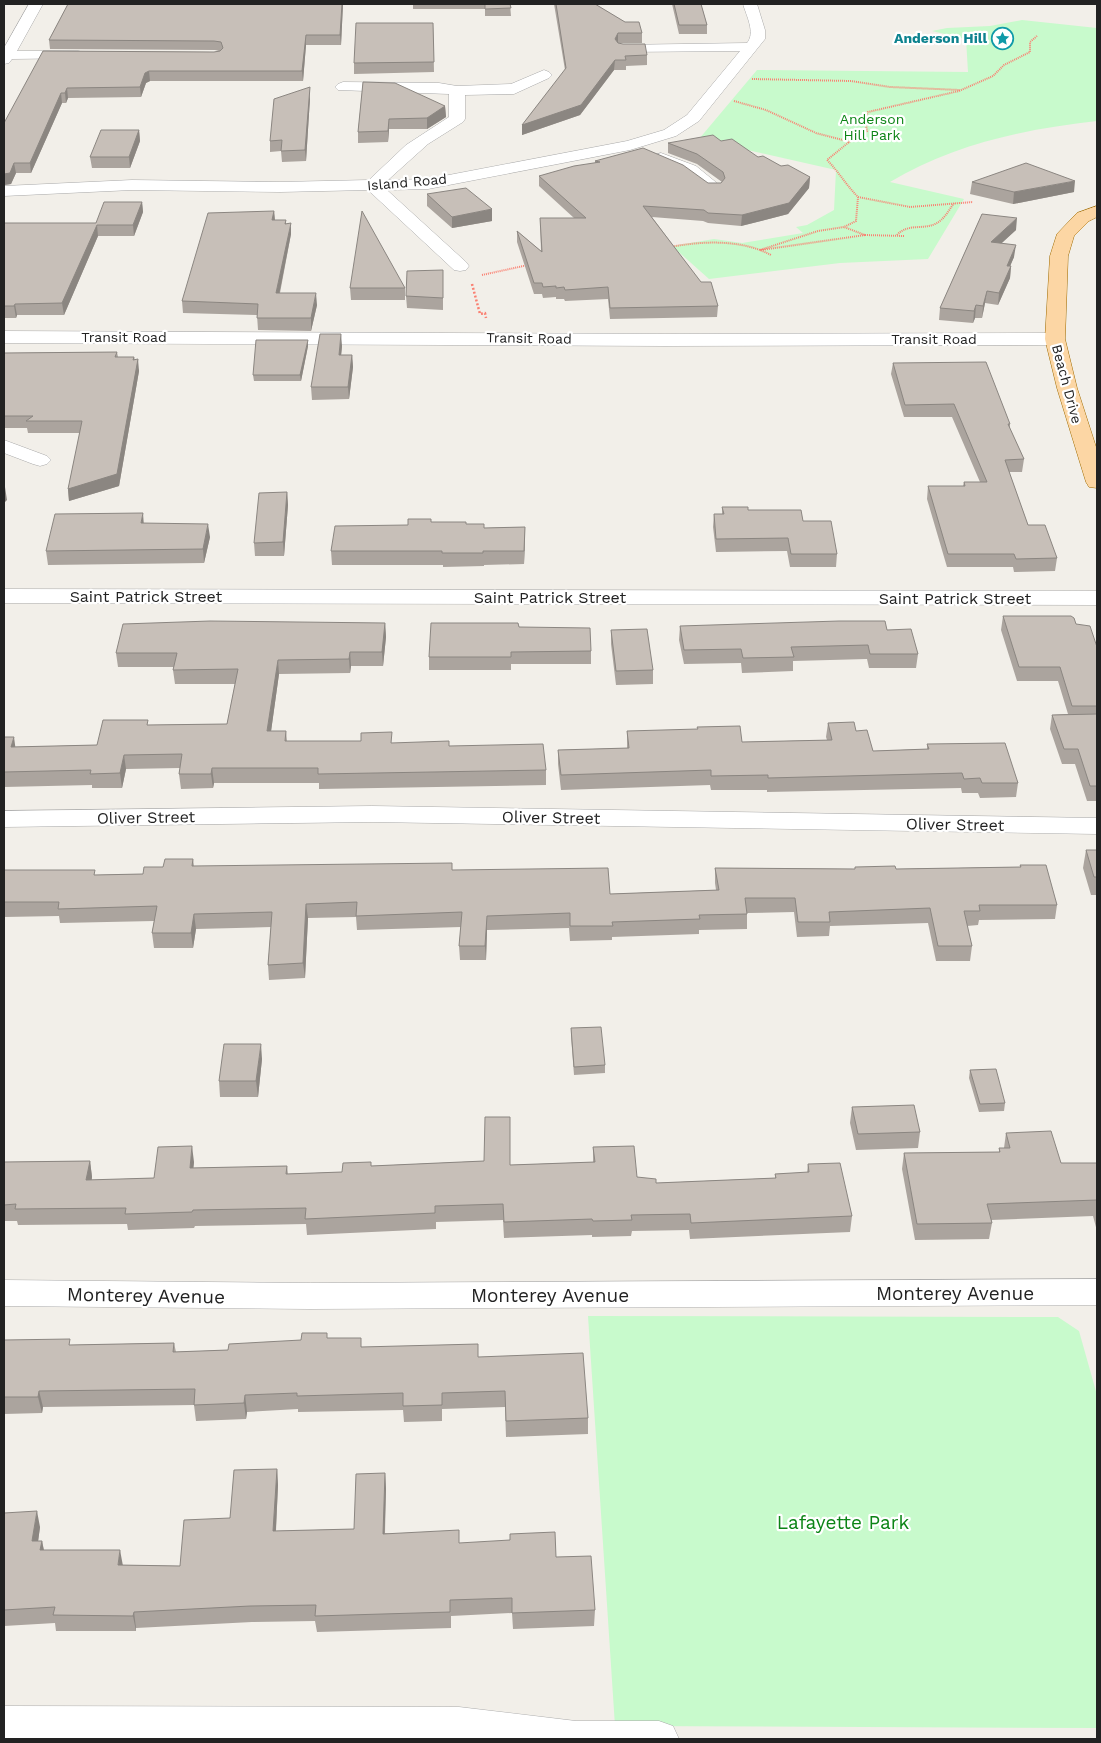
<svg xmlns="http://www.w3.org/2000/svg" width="1101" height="1743" viewBox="0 0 1101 1743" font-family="'Work Sans',sans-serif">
	<rect width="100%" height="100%" fill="#f2efe9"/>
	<path fill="#c8facc" d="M1022 20 1097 28V121C1025 129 953 144 890 182L964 199 928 259 840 263 709 279 672 246 714 239 742 243 803 233 796 227 807 225 834 210 836 170 699 139 757 70 968 72 966 39 932 31 947 28 990 26Z
		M588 1316 1058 1317 1079 1331 1097 1395V1728L615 1726Z"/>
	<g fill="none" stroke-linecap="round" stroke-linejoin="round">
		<defs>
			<path id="minor" d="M29 4H43L17 51H78L83 52 85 55 83 58 12 59 9 63 4 64V48Z
				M743 4H757L765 30V39L699 121 676 136 630 150 428 189 387 190 466 262 469 266 466 270 460 271 454 270 368 190 280 192 132 190 4 196V186L132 180 280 182 369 180 406 145 449 117V94L338 90 335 87 338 84 343 82 439 83 457 86 511 84 544 70 549 72 552 75 549 78 514 94 465 95V119L463 122 428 144 388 180 428 179 627 141 664 130 687 115 740 51 623 52 618 51 616 48 618 45 747 43C756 33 746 15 743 4Z
				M661 153 696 166 723 188 721 192H709L684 174 655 161 653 158 655 155Z
				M4 331 665 334 1055 333 1062 335 1065 339 1062 343 1055 345 665 346 4 343Z
				M4 440 47 456 51 460 47 464 40 466 33 464 4 453Z
				M4 589 1097 591V605L4 603Z
				M372 806 1097 818V834L372 822 4 827V811Z
				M1097 1279V1305L310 1309 4 1306V1280L310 1283Z
				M4 1706 459 1707 576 1721H659L673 1726 679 1739H4Z"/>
			<path id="major" d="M1097 206V217L1089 221 1074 236 1068 256 1065 339 1077 388 1097 450V488L1089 487 1086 482 1057 388 1045 339 1050 256 1057 234 1077 213Z"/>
		</defs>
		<use href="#minor" stroke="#a9a9a9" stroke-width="1"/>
		<use href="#major" stroke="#a06b00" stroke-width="1"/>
		<path stroke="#fa8072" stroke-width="2" stroke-dasharray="1 1" stroke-linecap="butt" d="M752 79 851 81 890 87 960 90
			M734 101 766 110 816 133 850 142
			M858 197 910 207 973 202
			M865 235 904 236
			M897 235C908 223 922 230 935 224 944 220 949 210 954 203
			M670 247C702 241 741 239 771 255
			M760 250 818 231 844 227 856 221 858 197C846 185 839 172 827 160L854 138 867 131 865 119 868 112 959 91 993 76 1004 65 1030 52V42L1037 36
			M761 250 865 235 844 227
			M482 275 528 265"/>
		<path stroke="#fa8072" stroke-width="2.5" stroke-dasharray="2 2" stroke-linecap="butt" d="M472 284 480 314 485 313 486 318"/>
		<use href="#minor" fill="#fff" fill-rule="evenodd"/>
		<use href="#major" fill="#fcd6a4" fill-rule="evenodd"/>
	</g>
	<path fill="#aba49e" d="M68 4H343L341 45H306L303 81H150L146 83 141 97 68 98 66 103H62L31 173H16L11 184 4 185 43 51 214 52 219 51 215 50 50 49 49 40Z
		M413 4H510L511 16H485V9H413Z
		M554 4H595L642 33V43H618L647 55V65L626 66V70H614L580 115 522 135V125L565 70Z
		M672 4H701L707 25V34H679Z
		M433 23 434 72 354 74V63Z
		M363 82 445 106 446 117 427 129H389L388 142 358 143V132Z
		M310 98 306 161 282 162 281 151 270 152V141Z
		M139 130 140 141 130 168H92L90 157Z
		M721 141 758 157 810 177 809 188 788 214 741 226 708 223 703 221 652 217 718 306 717 317 610 319 608 299 565 301 564 299H556V297L543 298 542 294H534L517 242V231L541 251 540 218H574L539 186V176L595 163V161L708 183H721L722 182 697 164 668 153V143Z
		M972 182 1074 192 1013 204 970 194Z
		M427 194 492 221 452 228 427 206Z
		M142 202 143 212 134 236H98L64 315H17L16 318H4V223H96Z
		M274 211 275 220H286V224L291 234 280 293 317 305 311 331 258 330 257 315 183 313 182 301Z
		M982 214 1016 230 1001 243 1014 257 1010 266H1011L1010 278 998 305 985 303 982 318H975L973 323 939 320 940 308Z
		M443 282V310L407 308 406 296Z
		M350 288H405V300H351Z
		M308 346 301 381H254L253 375Z
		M342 346 341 355H352L353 367 349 399 312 400 311 387Z
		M117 352 118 357H134L139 371 119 486 69 501 68 489 80 433H28L27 428H4V353Z
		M893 363 1010 424V429L1024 459 1022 472H1009L1028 525 1057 558 1055 571 1014 572 1013 567H947L927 499 928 486H963L964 482H980L952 417H904L891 374Z
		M287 492 288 505 284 556H255L254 543Z
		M722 507 748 510 803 521 837 554 836 567H790L787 551 716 552 713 527 714 514H722Z
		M431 522 466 524 484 528 525 527 524 564 484 565V566L443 567V565H332L331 551 408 525Z
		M144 523 210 537 204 563 48 565 46 551Z
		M1003 616 1076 624 1097 647V801H1087L1075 764H1062L1050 729 1052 715 1068 714 1058 681H1017L1001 630Z
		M385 623 386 637 383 666H351L350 673 279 674 271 731H286L287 741 393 743 449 746 546 770V785L319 789V783H214L213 788 181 789 179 774 180 768 126 769 122 788H92V785L4 787V737L15 747 97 745 149 725 227 724 235 684H175L173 670 174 667H118L116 653Z
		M680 626 887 630 918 654 916 668H869L867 659 793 661V671L742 673 741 663 684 664 679 640Z
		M519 627 591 651V664H511V670H429V657Z
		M611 630 653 670V684L616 685 611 644Z
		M828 723 856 731 873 751 927 749V744L1018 783 1016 797 980 798 978 793H962L961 788 767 792V790H711L710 785 561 790 558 764V750L627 748V731L742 742 827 740 826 737Z
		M1086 850H1097V895H1091L1083 868Z
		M193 859 194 866 452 870 610 894 716 890 715 883V868L855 869V867L896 869 1020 867V865L1057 905 1055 919 979 920 978 925 967 926 972 946 970 961H936L928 923 830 926 829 936 797 937 794 912 747 913V929L699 930V934L612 937V940L570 941 569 928 487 930 486 960H460L459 946 461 927 357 930 356 917 308 918 305 978 269 980 268 965 271 927 196 929 193 948H154L152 933 154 921 60 923 59 916 4 917V870L96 875 143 874 163 867Z
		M571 1028 605 1065V1073L574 1075 571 1036Z
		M262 1059 258 1097H220L219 1081Z
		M970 1070 1005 1103 1004 1111 979 1112 969 1078Z
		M852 1107 920 1132 918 1148 856 1150 850 1123Z
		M510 1117V1165L593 1162V1147L637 1177 656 1183 775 1178V1174L807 1173 808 1164 852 1216 850 1232 690 1239 689 1230 632 1231 631 1236 592 1237V1235L504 1238 503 1220 436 1222V1229L307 1235 306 1224 195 1226 194 1228 128 1230 127 1224 18 1225 17 1221H4V1162L90 1161 92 1177V1180L154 1178 194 1162 193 1168 287 1166 288 1174 342 1172 371 1166 484 1161Z
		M1006 1133 1061 1163H1097V1231L1093 1216 991 1220 992 1223 989 1239 915 1240 902 1169 904 1153 999 1152V1148H1004Z
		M328 1338 362 1347 478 1357 588 1418V1434L506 1437 505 1407 442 1409V1421L404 1422 403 1410 298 1412V1409L247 1412 246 1419 196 1421 194 1405 43 1407 42 1413 4 1414V1340L71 1345 174 1343 176 1352 228 1350 301 1340Z
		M277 1469 278 1485 276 1531 354 1529 385 1473 386 1489 385 1533 459 1543 556 1557 595 1610 594 1626 513 1629 512 1613 451 1616V1628L317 1632 315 1621 252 1622 136 1628V1631H56L55 1623 4 1626V1513L40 1527 38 1541H42L44 1550 123 1565 180 1566 230 1518Z"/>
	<path fill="#8b8681" d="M342 4H343L341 45 340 35Z
		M618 33V43L615 39Z
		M306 35V45L303 81 302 71Z
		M615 60 614 70 580 115 522 135V125Z
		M149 71 150 81 146 83 141 97 140 87 145 73Z
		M310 87V98L306 161 305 150Z
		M67 88 68 98 66 103 65 93Z
		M61 93 62 103 31 173 30 163Z
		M445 106 446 117 427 129V118Z
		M389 119V129L388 142V131Z
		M139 130 140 141 130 168 129 157Z
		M14 163 16 173 11 184 4 185V174Z
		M810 177 809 188 788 214 741 226 742 215Z
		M1075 181 1074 192 1013 204 1014 192Z
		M4 188 5 198 4 201Z
		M142 202 143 212 134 236 133 225Z
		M492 209V221L452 228V217Z
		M274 211 275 222 272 220Z
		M1017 218 1016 230 990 254 991 242Z
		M291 223V234L277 305 276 293Z
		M97 225 98 236 64 315 62 303Z
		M1016 245 1014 257 1005 278 1007 266Z
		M1011 266 1010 278 998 305 999 293Z
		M987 291 985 303 982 318 983 306Z
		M316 293 317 305 311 331V318Z
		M15 304 17 315 16 318 14 306Z
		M976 305 975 318 973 323 974 311Z
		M341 334 342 346 340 367 339 355Z
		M308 340V346L301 381 300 375Z
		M352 355 353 367 349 399 348 387Z
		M138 359 139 371 119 486 69 501 68 489Z
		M5 487 7 500 4 503V489Z
		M287 492 288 505 284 556 283 542Z
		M143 513 144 527 141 523Z
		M208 524 210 537 204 563 203 549Z
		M525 527V541L524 564V551Z
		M385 623 386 637 383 666 382 652Z
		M350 652 351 666 350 673 349 659Z
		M278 660 279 674 269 746 267 731Z
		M14 737 16 752 11 747Z
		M124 755 126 769 122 788 120 773Z
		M212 768 214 783 213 788 211 774Z
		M306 904 308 918 305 978 303 963Z
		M194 914 196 929 193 948 191 933Z
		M487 916V930L486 960 485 946Z
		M261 1044 262 1059 258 1097 256 1081Z
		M192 1146 194 1162 192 1183 190 1168Z
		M90 1161 92 1177 88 1196 86 1180Z
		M39 1391 43 1407 42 1413 38 1397Z
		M245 1395 247 1412 246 1419 244 1403Z
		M277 1469 278 1485 275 1547 273 1531Z
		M385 1473 386 1489 384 1549 383 1534Z
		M37 1511 40 1527 36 1557 32 1541Z
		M42 1541 45 1557 40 1550Z
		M120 1550 123 1566 118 1565Z
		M134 1612 136 1628V1631L133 1616Z"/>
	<path fill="#c7bfb8" stroke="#8b8681" d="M68 4H342L340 35H306L302 71H149L145 73 140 87 67 88 65 93H61L30 163H14L10 173 4 174V123L43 51 214 52 220 51 223 48 221 42 214 41 49 40Z
		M485 4H510L511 8 485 9Z
		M556 4H595L625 22H639L642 33H618L615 39 618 43 623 44H645L647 55 625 56 626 60H615L581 105 522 125 566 68Z
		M674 4H701L707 25H679Z
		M356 23H433L434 62 354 63Z
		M363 82 395 83 445 106 427 118 389 119 388 131 358 132Z
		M310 87 305 150 281 151 282 140 270 141 274 99Z
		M101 130H139L129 157H90Z
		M713 135 721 141 732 139 758 157 763 156 781 166 788 165 810 177 789 203 742 215 708 213 704 210 643 206 701 282H711L718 306 610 308 608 287 565 290 564 287 556 288V286L543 287 542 283H534L517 231 542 252 540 218H586L539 176 574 166 600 162 595 161 643 148 683 165 708 183H721L725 178 723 172 697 154 668 143Z
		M1026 163 1075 181 1014 192 972 182Z
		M466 188 492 209 452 217 427 194Z
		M104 202H142L133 225H97L62 303 15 304 14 306H4V223H96Z
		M274 211 272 220H286L285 224 291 223 276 293H316L311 318H257L258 304 182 301 208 213Z
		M362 211 405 288H350Z
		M982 214 1017 218 991 242 1016 245 1007 266H1011L999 293 987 291 983 306 976 305 974 311 940 308Z
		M443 270V298L406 296 407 271Z
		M320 334H341L339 355H352L348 387H311Z
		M256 340H308L300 375H253Z
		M117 352 115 357H134L133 360 138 359 117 474 68 489 82 421H26L33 416H4V353Z
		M986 362 1010 424H1008L1024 459 1005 460 1028 525H1045L1057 558 1016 559 1014 554H948L928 486H965L964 482H987L954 404 905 405 893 363Z
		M287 492 283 542 254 543 259 493Z
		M722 507H748V510H801L803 521H831L837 554H791L788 538 716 539 714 514H724Z
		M143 513 141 523 208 524 203 549 46 551 55 514Z
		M408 519H431V522H466V524H484V528L525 527 524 551H483V553H442V551H331L335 526 408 525Z
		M1003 616H1071L1074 618 1076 624 1090 626 1097 647V706H1072L1060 667H1019Z
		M210 621 385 623 382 652H350L349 659 278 660 267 731H286L285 741H361V733L392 732 391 743 449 741V746L543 744 546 770 318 774V768H212L211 774H179L182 754 124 755 120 773 90 774 91 770 4 772V737H14L11 747 97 745 103 720H148L147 725 227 724 238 669 173 670 177 653H116L123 624Z
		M839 621H885L887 630 911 629 918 654H870L868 645 791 647 794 657 743 658 741 649 684 650 680 626Z
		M431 623H518L519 627 590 628 591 651 511 652V657H429Z
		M647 629 653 670 616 671 611 630Z
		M1097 714V786H1090L1078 749H1064L1052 715Z
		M854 722 856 731 867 730 873 751 929 749 927 744 1005 743 1018 783H982L980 778 964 779 962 773 768 778V775L711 776V770L561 775 558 750 629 748 627 731 698 729 697 727 740 726 742 742 832 740 828 723Z
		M1086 850H1097V877H1094Z
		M165 859H193L192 866 452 863V870L608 868 610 894 719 890 715 868 855 869V867L895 866 896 869 1021 867 1020 865H1046L1057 905H979L980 911H964L972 946H938L930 908 829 912 830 922H798L795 898H745L747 914 699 915 700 919 612 922 613 926H570V913L487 916 485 946H459L462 912 356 916 357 902 306 904 303 963 268 965 272 912 194 914 191 933H152L157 906 58 909 59 902H4V870H95L94 875 143 874 144 867H163Z
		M601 1027 605 1065 574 1067 571 1028Z
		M224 1044H261L256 1081H219Z
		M996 1069 1005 1103 980 1104 970 1070Z
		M914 1105 920 1132 858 1134 852 1107Z
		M485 1117H510V1165L595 1162 593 1147 634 1146 637 1177 656 1179V1183L776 1178 775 1174 809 1172 808 1164 840 1163 852 1216 691 1223 690 1214 631 1215 632 1220 593 1221 592 1219 504 1222 503 1204 435 1206V1213L305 1219 306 1208 193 1210 192 1212 125 1214 126 1208 15 1209 16 1204 4 1205V1162L90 1161 86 1180 154 1178 158 1147 192 1146 190 1168 287 1166 286 1174 342 1172 343 1163 371 1162V1166L484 1161Z
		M1051 1131 1061 1163H1097V1203V1200L987 1204 992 1223 917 1224 904 1153 1000 1152 999 1148H1010L1006 1133Z
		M302 1333H327V1338H361V1347L478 1344V1357L583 1353 588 1418 506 1421 505 1391 442 1393V1405L403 1406V1393L297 1396V1393L245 1395 244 1403 194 1405 195 1389 39 1391 38 1397H4V1340L70 1339 69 1345 174 1343 173 1352 228 1350 229 1344 301 1340Z
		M277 1469 273 1531 354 1529 356 1474 385 1473 383 1534 459 1530V1543L510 1540V1534L555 1532 556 1557 591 1556 595 1610 512 1613V1598L450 1600V1612L315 1616 316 1605 250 1606 134 1612 133 1616 53 1615 55 1607 4 1610V1513L37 1511 32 1541H42L40 1550H120L118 1565 180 1566 184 1520 230 1518 234 1470Z"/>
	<defs>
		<symbol id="sight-ring" viewBox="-11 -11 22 22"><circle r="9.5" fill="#fff" stroke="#0f9aa8" stroke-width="1.5"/><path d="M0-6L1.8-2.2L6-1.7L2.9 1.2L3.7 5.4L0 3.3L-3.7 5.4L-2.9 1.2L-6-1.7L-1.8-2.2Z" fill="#0f9aa8"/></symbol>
	</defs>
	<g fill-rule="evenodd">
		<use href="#sight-ring" x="990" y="26" width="25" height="25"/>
	</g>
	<g text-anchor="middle" stroke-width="4.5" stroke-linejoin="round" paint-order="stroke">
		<g font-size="14" font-weight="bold" fill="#0d838f" stroke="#fff" text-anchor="end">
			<text x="987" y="43">Anderson Hill</text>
		</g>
		<g font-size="14" fill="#0c8416" stroke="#fff">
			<text x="872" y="124">Anderson<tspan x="872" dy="16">Hill Park</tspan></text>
		</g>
		<g font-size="14" fill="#222" stroke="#fff">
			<text transform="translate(407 182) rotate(-5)" y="5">Island Road</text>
			<text x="124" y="342">Transit Road</text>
			<text transform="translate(529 338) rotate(1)" y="5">Transit Road</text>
			<text x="934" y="344">Transit Road</text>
			<text transform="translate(1067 384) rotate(75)" y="5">Beach Drive</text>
		</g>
		<g font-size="16" fill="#222" stroke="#fff">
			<text x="146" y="602">Saint Patrick Street</text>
			<text x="550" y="603">Saint Patrick Street</text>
			<text x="955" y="604">Saint Patrick Street</text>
			<text transform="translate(146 817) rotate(-1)" y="6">Oliver Street</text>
			<text transform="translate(551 817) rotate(1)" y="6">Oliver Street</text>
			<text transform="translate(955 824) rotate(1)" y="6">Oliver Street</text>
		</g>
		<g font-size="19" fill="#222" stroke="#fff">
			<text x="955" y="1300">Monterey Avenue</text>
			<text transform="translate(146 1295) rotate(1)" y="7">Monterey Avenue</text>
			<text x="550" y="1302">Monterey Avenue</text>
		</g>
		<g font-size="19" fill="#0c8416" stroke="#fff">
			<text x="843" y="1529">Lafayette Park</text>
		</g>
	</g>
	<rect width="1101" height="1743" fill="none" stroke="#222222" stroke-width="10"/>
</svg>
